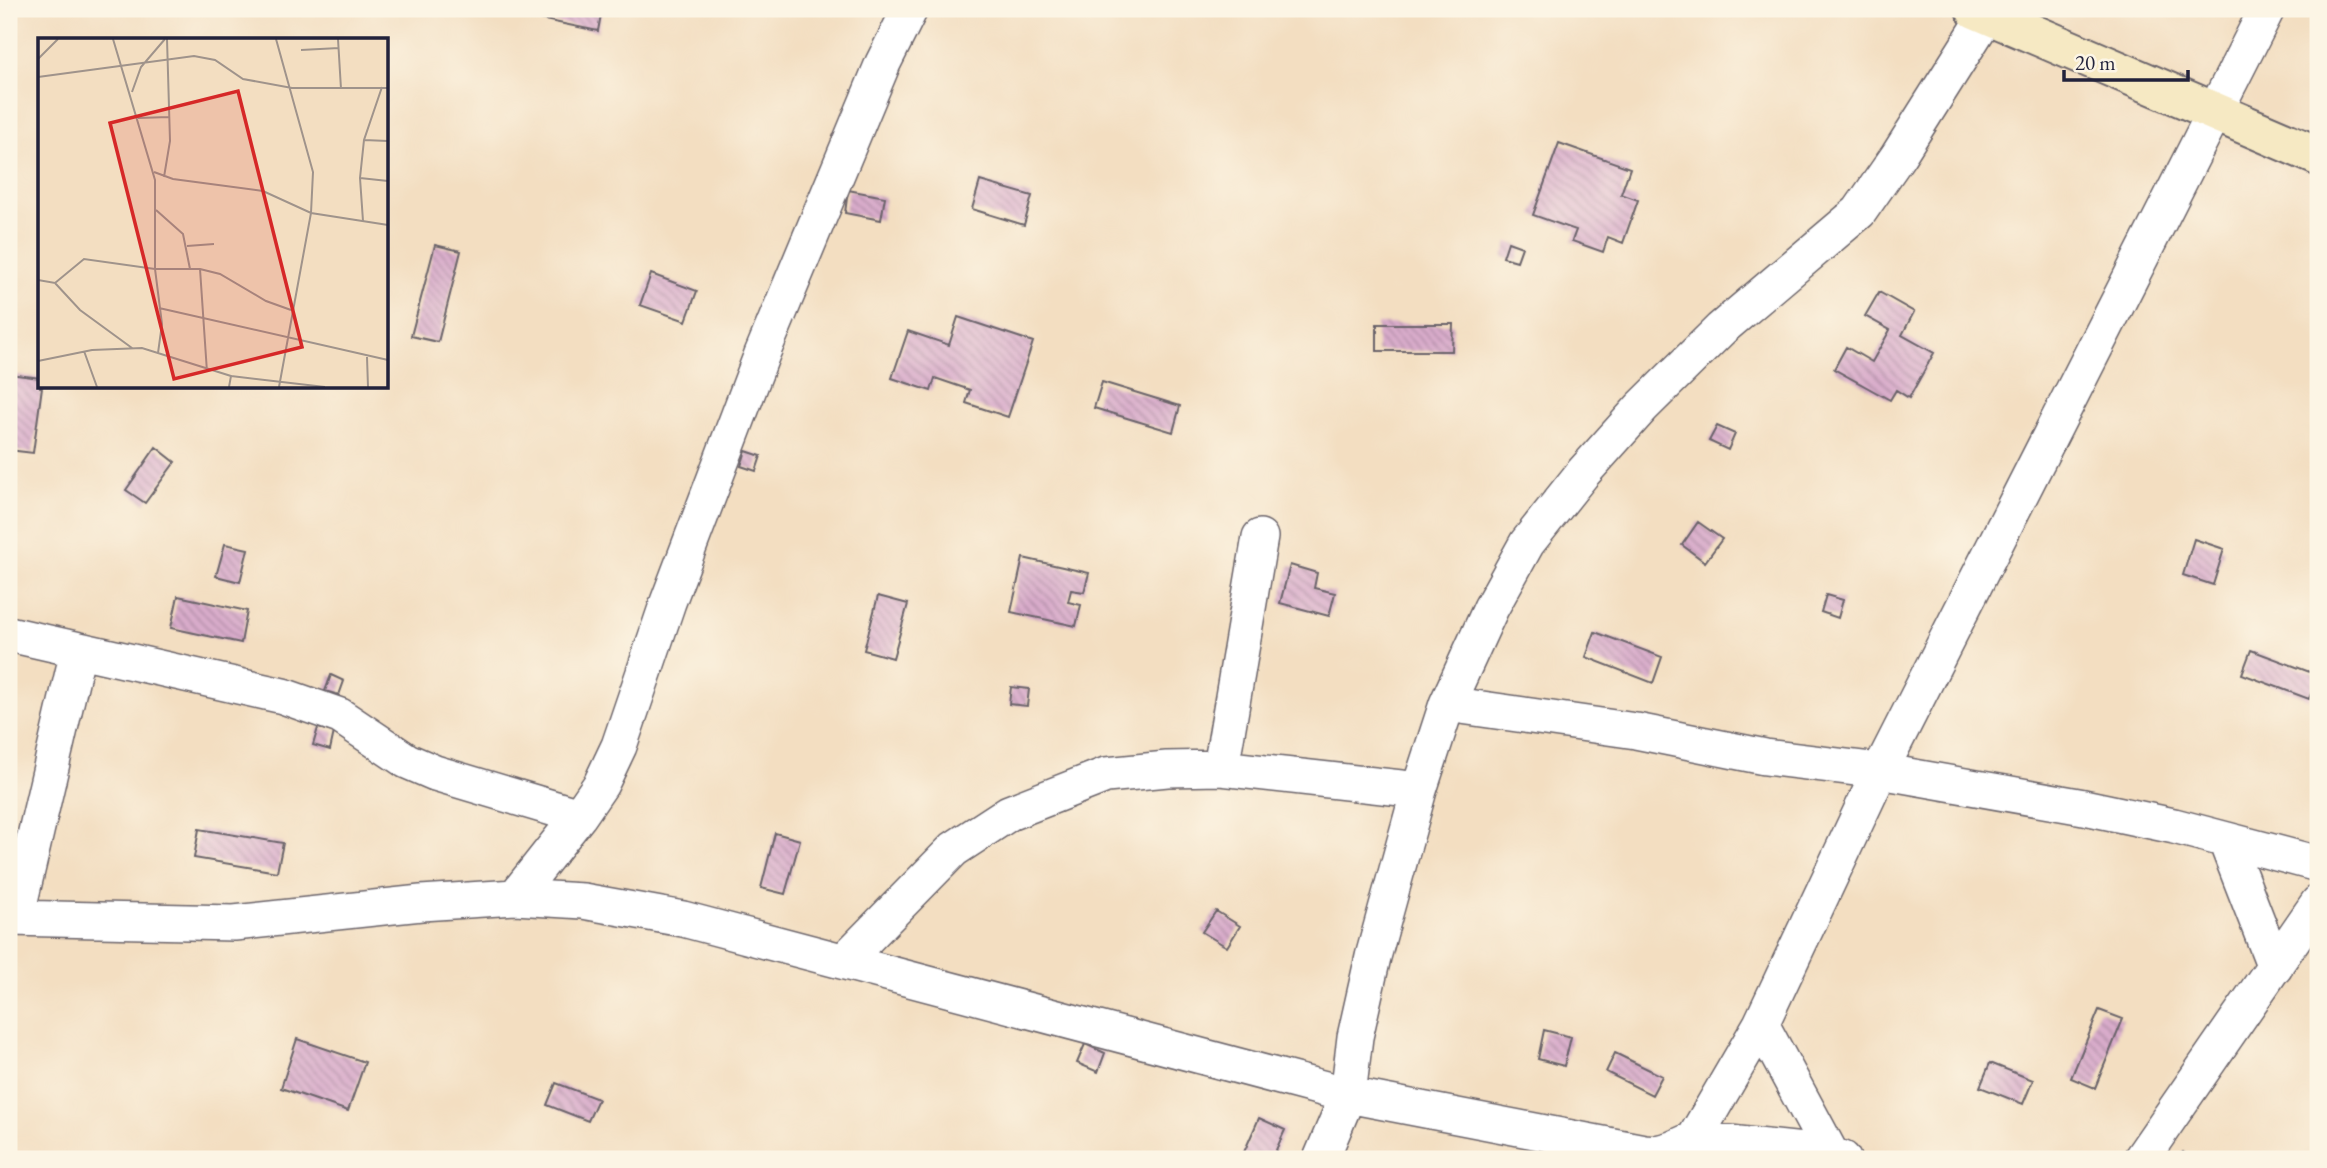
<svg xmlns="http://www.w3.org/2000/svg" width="2327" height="1168" viewBox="0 0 2327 1168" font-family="'EB Garamond',serif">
	<defs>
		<pattern id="building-back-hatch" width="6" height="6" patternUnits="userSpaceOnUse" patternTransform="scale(1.75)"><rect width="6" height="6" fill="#d9accb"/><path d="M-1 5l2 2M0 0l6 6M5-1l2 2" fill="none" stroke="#b08ca6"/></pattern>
	</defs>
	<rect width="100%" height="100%" fill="#fcf5e5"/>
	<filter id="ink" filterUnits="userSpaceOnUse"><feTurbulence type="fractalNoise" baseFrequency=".0143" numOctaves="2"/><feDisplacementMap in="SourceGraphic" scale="14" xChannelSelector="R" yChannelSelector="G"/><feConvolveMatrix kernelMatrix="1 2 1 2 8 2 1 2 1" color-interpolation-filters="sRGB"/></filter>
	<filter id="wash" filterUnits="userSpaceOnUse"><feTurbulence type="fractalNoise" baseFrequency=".00686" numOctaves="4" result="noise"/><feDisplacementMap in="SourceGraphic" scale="28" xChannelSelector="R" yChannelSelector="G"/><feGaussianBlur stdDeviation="1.57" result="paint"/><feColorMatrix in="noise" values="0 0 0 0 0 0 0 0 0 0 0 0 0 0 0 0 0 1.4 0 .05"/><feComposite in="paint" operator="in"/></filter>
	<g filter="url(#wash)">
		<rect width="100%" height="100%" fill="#f3dec1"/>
		<g id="blocks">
			<path fill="url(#building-back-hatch)" d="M521 9H602L598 31 520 15Z
				M1559 143 1630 168 1621 194 1638 200 1623 243 1608 237 1603 252 1572 241 1576 230 1533 215Z
				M980 181 1032 196 1024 225 972 209Z
				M848 190 885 197 881 220 845 213Z
				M1508 242 1522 247 1517 261 1503 257Z
				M435 245 461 251 438 342 411 336Z
				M651 274 697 291 686 321 640 305Z
				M1879 292 1914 312 1902 335 1934 353 1909 398 1896 390 1890 400 1834 369 1846 347 1872 362 1890 330 1865 316Z
				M958 317 1033 342 1008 417 966 403 970 390 935 378 931 391 892 378 908 331 949 345Z
				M1377 324H1453L1452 351H1377Z
				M9 374 40 378V387H42L33 453 9 450Z
				M1102 382 1180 406 1173 432 1094 408Z
				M1717 426 1735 434 1728 450 1709 441Z
				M156 447 175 462 145 503 126 490Z
				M746 451 761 456 756 471 741 466Z
				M1698 522 1722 539 1705 562 1682 545Z
				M2194 539 2224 549 2213 585 2183 575Z
				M225 544 248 549 240 582 216 576Z
				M1023 558 1089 573 1084 592 1071 590 1068 602 1081 605 1076 626 1011 612Z
				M1290 565 1317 573 1314 588 1335 593 1329 616 1280 603Z
				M1826 595 1843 600 1838 618 1821 612Z
				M178 596 247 611 241 643 171 628Z
				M878 596 908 604 893 658 864 650Z
				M1595 632 1662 657 1653 683 1586 657Z
				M2251 650 2318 675 2309 699 2242 674Z
				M331 675 344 681 339 695 325 691Z
				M1011 687 1029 689 1027 706 1009 704Z
				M318 728 334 732 330 750 313 745Z
				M199 829 283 843 277 872 194 858Z
				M775 833 800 840 785 894 761 888Z
				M1216 911 1240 926 1227 947 1202 932Z
				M2099 1010 2123 1019 2095 1088 2071 1078Z
				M1544 1030 1571 1037 1564 1066 1538 1059Z
				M297 1039 365 1062 348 1111 281 1088Z
				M1085 1044 1105 1053 1098 1072 1077 1063Z
				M1615 1053 1662 1076 1652 1095 1606 1072Z
				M1990 1063 2033 1080 2023 1104 1980 1087Z
				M556 1083 598 1099 588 1121 547 1105Z
				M1259 1118 1285 1130 1272 1159H1241Z
				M2183 1152 2191 1159H2176Z"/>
		</g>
	</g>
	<g filter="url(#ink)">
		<use href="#blocks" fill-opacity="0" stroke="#6b646a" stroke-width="2"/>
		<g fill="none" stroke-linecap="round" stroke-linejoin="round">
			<defs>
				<path id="street" d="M9 634 283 696 340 716 407 761 435 773 579 816
					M1447 704 1636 731 1765 757 1880 771 2084 807 2174 826 2318 864
					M1221 768 1260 537
					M2226 841 2275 967
					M515 897 579 816 601 784 619 746 668 602 762 354 883 63 910 9
					M9 918 234 923 421 903 515 897 583 901 683 919 1348 1095 1644 1152 1657 1153 1672 1149 1694 1139 1831 1154 1843 1159
					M16 918 78 651
					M845 960 954 849 1009 813 1106 775 1167 769 1221 768 1419 790
					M1761 1024 1831 1154
					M1694 1139 1761 1024 1880 771 2267 9
					M1321 1159 1348 1095 1355 1037 1373 957 1419 790 1447 704 1491 608 1527 543 1582 474 1642 407 1721 329 1859 212 1898 156 1987 15
					M2141 1159 2318 903"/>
				<path id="secondary" d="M1975 9 2318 156"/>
			</defs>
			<use href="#street" stroke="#6b646a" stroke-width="38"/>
			<use href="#secondary" stroke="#6b646a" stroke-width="42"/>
			<use href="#street" stroke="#fff" stroke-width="35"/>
			<use href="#secondary" stroke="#f6e9c3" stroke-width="38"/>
		</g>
	</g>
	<g transform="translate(38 38)">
		<rect width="350" height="350" fill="#f3dec1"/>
		<path fill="none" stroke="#9f938b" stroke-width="2" d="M75 1 117 142V231L124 286 120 315M238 1 275 134 273 175 241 349M300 1 303 51M263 12 301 10M0 21 20 1M0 39 156 18 177 22 205 41 254 50H350M94 54 103 29 127 1M100 80 131 79M326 102 350 103M116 134 135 141 225 153 273 175 350 187M126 139 132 103 129 1M322 140 350 143M118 172 145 196 152 231M325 183 322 140 326 102 344 49M149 208 176 206M162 231 169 334M0 242 17 245 46 221 117 231H162L182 236 228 263 253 272M17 245 42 272 94 310M121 270 350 322M46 313 59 349M329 319 330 349M0 323 54 312 104 310 193 338 191 349M193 338 287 349"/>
		<path fill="#d62828" fill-opacity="0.15" stroke="#d62828" stroke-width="3.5" d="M200 53 264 309 136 341 72 85Z"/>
		<rect width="350" height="350" fill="none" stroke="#22223b" stroke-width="3.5"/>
	</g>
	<rect width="2327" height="1168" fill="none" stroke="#fcf5e5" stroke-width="35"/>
	<path d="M2064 70v10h124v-10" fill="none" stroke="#22223b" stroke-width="3.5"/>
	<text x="2075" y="70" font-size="21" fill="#22223b" stroke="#fcf5e5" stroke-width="5" paint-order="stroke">20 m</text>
</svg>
